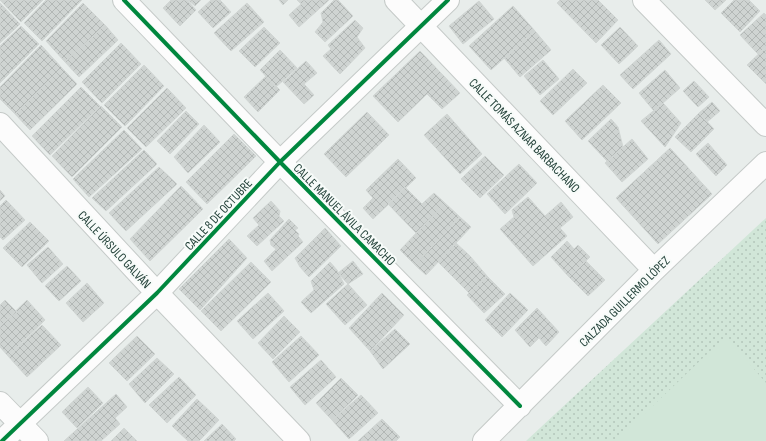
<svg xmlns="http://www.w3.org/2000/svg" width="766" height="441" viewBox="0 0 766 441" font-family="'Sofia Sans Condensed',sans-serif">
	<defs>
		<pattern id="green-dots" width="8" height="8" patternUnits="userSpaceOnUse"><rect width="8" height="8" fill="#d1e6d8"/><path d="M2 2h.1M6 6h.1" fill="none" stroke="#b3c6ba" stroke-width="1.8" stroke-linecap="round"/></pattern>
		<pattern id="building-cross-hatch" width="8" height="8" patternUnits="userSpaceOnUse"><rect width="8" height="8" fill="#cfd4d2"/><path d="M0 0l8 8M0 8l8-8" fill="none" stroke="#b2b7b5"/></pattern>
	</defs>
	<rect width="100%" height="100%" fill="#e8edeb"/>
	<path fill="url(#green-dots)" d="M766 218V441H526Z"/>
	<path fill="#d1e6d8" d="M726 336 766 383V441H616Z"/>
	<path fill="url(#building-cross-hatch)" stroke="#d1d6d4" d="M0 0H43L21 22Z
		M46 0H82L42 41 24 23Z
		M171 0H187L196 10 180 26 163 8Z
		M188 0H201L195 6Z
		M211 0H220L231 12 213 28 198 12Z
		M279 0H288L283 5Z
		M297 0H329L299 27 289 15 301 4Z
		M334 0H338L353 16 325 42 315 32 323 22 321 13Z
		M560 0H598L618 20 596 43 557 3Z
		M705 0H726L715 10Z
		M734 0H749L760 11 740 32 721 13Z
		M479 1 494 19 463 44 449 26Z
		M0 3 20 24 0 43Z
		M83 3 105 25 65 62 46 41Z
		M247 3 264 22 231 51 214 33Z
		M513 6 535 31 491 70 469 46Z
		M764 13 766 15V47L758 54 740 35Z
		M355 20 363 28 357 37 365 48 340 74 323 56 331 49 328 45Z
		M105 25 118 40 79 77 65 62Z
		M21 26 39 44 0 83V46Z
		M264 27 280 43 255 67 239 51Z
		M620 27 638 46 619 64 601 45Z
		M535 31 551 50 520 77 504 58Z
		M659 40 671 54 633 89 620 75Z
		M121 43 141 64 102 103 82 82Z
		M41 45 62 68 15 114 0 99V87Z
		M766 47V84L747 65Z
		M280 50 297 68 276 87 260 70Z
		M420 51 460 93 442 109 427 94 398 122 373 96Z
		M543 60 559 79 540 95 524 76Z
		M306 61 317 73 304 84 314 95 304 104 283 82Z
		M144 65 164 86 125 126 104 105Z
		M62 68 77 84 30 130 15 114Z
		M573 69 587 83 553 115 540 101Z
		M665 70 680 88 654 111 639 93Z
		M266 76 280 90 258 112 244 97Z
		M694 81 709 97 698 107 683 91Z
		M603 85 621 103 582 140 565 121Z
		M81 87 100 106 50 155 32 136Z
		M167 88 186 108 146 147 127 128Z
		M712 102 720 111 707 122 699 113Z
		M663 103 681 123 665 147 641 121Z
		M101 106 122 127 72 177 52 156Z
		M186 111 199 124 170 154 157 141Z
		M367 112 389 135 346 177 324 154Z
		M699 113 714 129 691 152 675 137Z
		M447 114 482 154 460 174 424 135Z
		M611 119 618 127 623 147 607 161 588 141Z
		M204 125 220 142 188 173 174 157Z
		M124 130 142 149 89 197 73 179Z
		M234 134 256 156 207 204 186 182Z
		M632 139 648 159 622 182 605 163Z
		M708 143 727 165 716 176 696 154Z
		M670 148 712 194 658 244 616 198Z
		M144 150 157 164 106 211 92 198Z
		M485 156 504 175 480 198 461 179Z
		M398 159 416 178 373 219 363 208 373 198 366 190Z
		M519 164 537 183 505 214 487 194Z
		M159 167 177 184 126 231 109 213Z
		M181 186 203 209 150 261 130 239Z
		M405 187 422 204 434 193 445 203 416 233 388 204Z
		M0 190 5 196 0 201Z
		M528 197 545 216 561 202 573 217 560 228 567 236 533 266 500 229 514 217 512 210Z
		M6 200 25 220 3 240 0 237V206Z
		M271 201 280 211 279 216 284 221 257 246 247 236 259 225 253 218Z
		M445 203 460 217 415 265 400 250Z
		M460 217 471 227 426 275 415 265Z
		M289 219 298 228 295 230 299 234 298 236 303 242 272 271 264 261 276 249 271 245 270 240Z
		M30 222 49 241 22 267 3 248Z
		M325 228 341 246 309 277 300 267 295 258Z
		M229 239 247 258 200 310 179 289Z
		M567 241 574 249 578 245 590 257 569 277 551 257Z
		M456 243 470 256 451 275 438 262Z
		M48 247 63 264 42 283 27 265Z
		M470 256 487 276 469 293 451 275Z
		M353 261 363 274 348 284 338 273Z
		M586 261 605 280 588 296 569 277Z
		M251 262 271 282 221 331 201 311Z
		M330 262 337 270 344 284 311 313 301 302 314 290 311 281Z
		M67 266 81 281 59 301 45 286Z
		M487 276 505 294 484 313 467 295Z
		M87 283 104 303 83 322 66 303Z
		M348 284 367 305 345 325 326 304Z
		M268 293 284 311 253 339 237 321Z
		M382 293 404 315 370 351 349 328Z
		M510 293 528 310 502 337 485 320Z
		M5 300 17 312 0 326V305Z
		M27 300 45 320 8 356 0 347V326Z
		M537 308 559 332 546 346 539 338 530 347 515 330Z
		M284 316 300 332 273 359 258 343Z
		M42 325 61 345 27 377 8 356Z
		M395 329 410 344 383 369 370 351Z
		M137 336 155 354 127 381 109 363Z
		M301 336 319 355 289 382 272 362Z
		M157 358 174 374 145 403 129 384Z
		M321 360 336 377 305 405 290 387Z
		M179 377 196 395 167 423 149 405Z
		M341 378 358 395 332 420 316 403Z
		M88 387 103 403 77 428 62 412Z
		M116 394 127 407 115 418 120 424 101 441H64Z
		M361 395 378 413 349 439 332 420Z
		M197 399 219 420 199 441H188L172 426Z
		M382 419 400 437 396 441H358Z
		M222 424 236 439 234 441H204Z
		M124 428 137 441H111Z"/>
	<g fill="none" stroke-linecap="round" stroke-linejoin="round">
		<defs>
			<path id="minor" d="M124 0 280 162 520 406
				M396 0 654 270
				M644 0 766 125
				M0 124 157 293 299 441
				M0 403 37 441
				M2 441 157 293 280 162 448 0
				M484 441 654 270 766 163"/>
		</defs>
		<use href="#minor" stroke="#c5cac8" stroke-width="24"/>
		<use href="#minor" stroke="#fcfcfc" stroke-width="22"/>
		<defs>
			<path id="cycleway" d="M124 0 280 162 520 406
				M2 441 157 293 280 162 448 0"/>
		</defs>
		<use href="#cycleway" stroke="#f7fbf9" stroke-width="6"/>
		<use href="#cycleway" stroke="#00873e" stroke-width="4"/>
	</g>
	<g text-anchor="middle" stroke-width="4" stroke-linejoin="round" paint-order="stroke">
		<g font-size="13" fill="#24423a" stroke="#f7fbf9">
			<text transform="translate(525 135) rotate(46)" y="5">CALLE TOMÁS AZNAR BARBACHANO</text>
			<text transform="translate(218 214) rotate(-47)" y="5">CALLE 8 DE OCTUBRE</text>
			<text transform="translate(345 214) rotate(45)" y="5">CALLE MANUEL ÁVILA CAMACHO</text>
			<text transform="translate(115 249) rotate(47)" y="5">CALLE ÚRSULO GALVÁN</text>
			<text transform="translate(624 301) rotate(-45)" y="5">CALZADA GUILLERMO LÓPEZ</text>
		</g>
	</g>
</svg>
